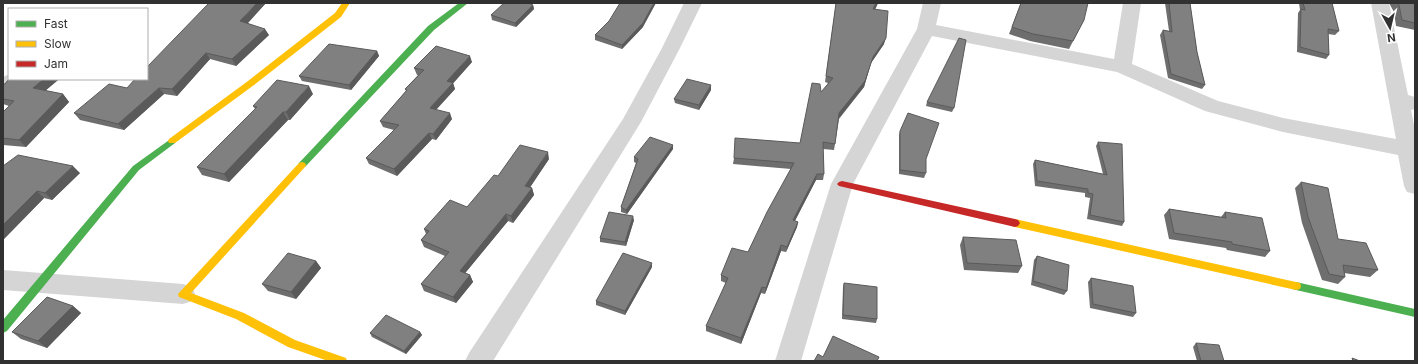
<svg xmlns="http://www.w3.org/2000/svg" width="1418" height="364" viewBox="0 0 1418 364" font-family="Inter,sans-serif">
	<rect width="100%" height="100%" fill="#fff"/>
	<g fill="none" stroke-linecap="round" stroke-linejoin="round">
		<path fill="#d5d5d5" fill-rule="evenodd" d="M684 3H702L680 48 641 122 493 361H465L469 353 623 119 662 48Z
			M923 3H941L936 25 1114 59 1123 3H1141L1132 64 1218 101 1283 118 1396 139 1371 3H1389L1408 95 1415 97V109L1411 110 1415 130V194L1407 192 1404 186 1398 155 1283 132 1205 111 1117 72 932 36 853 184 801 361H775L831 184 917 29Z
			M7 75 9 76V79H15L17 82 10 90 3 92V77Z
			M3 270 183 284 192 287 195 294 192 301 183 304 3 290Z"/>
		<path fill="#4caf50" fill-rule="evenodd" d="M459 3H468L434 30 305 167H299L298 165 299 163 428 26Z
			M172 138 175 139 176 141 175 143 139 170 7 331 3 333V320L133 166Z
			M1296 282 1415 309V317L1296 290 1292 289 1291 286 1292 283Z"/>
		<path fill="#ffc107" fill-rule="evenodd" d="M342 3H350L341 17 254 85 175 143H169L168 141 169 139 248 81 335 13Z
			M302 162 305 163 306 165 305 167 191 293 244 313 295 340 346 358 347 361H328L288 347 236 319 179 297 178 294 299 163Z
			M1015 219 1296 282 1300 283 1301 286 1300 289 1296 290 1015 227 1012 226 1010 223 1012 220Z"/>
		<path fill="#c62828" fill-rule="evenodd" d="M842 181 1015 219 1018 220 1020 223 1018 226 1015 227 839 186 837 184 839 182Z"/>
	</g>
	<path fill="#6e6e6e" d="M266 3 248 23 269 35 236 66 210 59 177 96 164 94 124 130 80 120 74 113 127 88Z
		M836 3H878L875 10 884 44 871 63 864 87 839 119 834 150 823 149 824 174 823 180H816L795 221 798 222 797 227 786 252 781 251 765 294 761 293 741 344 706 331V326L726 283 721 281V275L748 252 791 169 733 164 734 158 800 143 828 83 825 82Z
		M1021 3 1084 20 1069 49 1030 41 1009 34Z
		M1165 3H1190L1197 52 1205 85 1202 89 1168 78 1160 35 1163 30 1169 31Z
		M1299 3H1332L1339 31 1335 35 1328 34 1329 55 1326 59 1297 52 1298 13 1300 10Z
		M1389 3H1415V30L1396 26 1394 12Z
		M533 5 534 9 516 27 492 20 491 15Z
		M643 27 622 49 595 40V35Z
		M377 51 379 56 351 90 302 81 299 76Z
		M472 62 453 83 455 89 436 110 452 119 436 140 432 139 397 176 369 164 366 158 394 130 383 127 380 121 406 91 405 89 418 75H417L414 68Z
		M9 79H58V80L45 91 63 94 69 102 26 147 3 145V112L9 106 3 104V84H5Z
		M711 90 699 110 675 103 674 99Z
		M313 94 290 120H288L229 182 202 175 197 167 255 109 253 106Z
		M927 102 954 108 952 112 926 106Z
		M900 131 926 160V173L924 178 899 174V135Z
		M1098 142 1124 222 1122 226 1087 219 1090 198 1085 197V193L1035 186 1033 164 1035 160 1103 174 1096 146Z
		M673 145V149L627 214 621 212V207L636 163 634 162V157Z
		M549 159 530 187 532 188 534 195 513 223 508 221 465 273 470 275 473 282 456 303 424 291 421 284 445 256 424 247 421 240 426 234 424 229 467 207 498 176Z
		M3 166 80 173 52 200 44 198 3 240Z
		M1301 182 1338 239 1378 270 1370 277 1344 273 1345 277 1338 284 1322 280 1302 223 1295 188Z
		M1169 209 1221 217 1225 212 1270 251 1265 257 1227 250 1226 248 1169 239 1164 215Z
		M634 220 626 246 600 242V238Z
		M963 237 1022 266 1018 273 964 270 960 245Z
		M1037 256 1067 291 1064 295 1031 285 1034 260Z
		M316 261 321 268 296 299 268 291 262 284Z
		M652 267 625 315 596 305V301Z
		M1091 278 1136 313 1133 317 1090 308 1088 282Z
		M844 283 877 319 876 323 842 319 843 287Z
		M73 306 81 313 47 348 21 339 12 332Z
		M420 332 422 335 406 354 372 337 370 333Z
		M1196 343 1224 361H1197L1193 347Z"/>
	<path fill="#5a5a5a" d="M257 3H266L244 27 240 21Z
		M654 3H656L643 27 622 49V45Z
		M876 3H878L872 15 873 9Z
		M533 5 534 9 516 27 515 23Z
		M265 29 269 35 236 66 232 59Z
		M886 38 884 44 871 63 864 87 838 119 839 113 873 57Z
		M377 51 379 56 351 90 349 85Z
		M206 53 210 59 177 96 172 89Z
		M470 56 472 62 450 87 453 83 455 89 432 114 430 108 447 81Z
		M44 79H58V80L40 95 33 88Z
		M711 85V90L699 110V105Z
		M309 86 313 94 290 120 286 112Z
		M159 88 164 94 124 130 118 124Z
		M63 94 69 102 26 147 19 140Z
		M283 112 288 120 229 182 224 174Z
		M450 113 452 119 436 140 433 134Z
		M429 133 432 139 397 176 394 169Z
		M673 145V149L627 214 626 210Z
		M548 152 549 159 527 192 525 186Z
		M73 166 80 173 52 200 45 193Z
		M817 174 816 180 792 226 793 220Z
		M532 188 534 195 513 223 511 216Z
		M37 191 44 198 3 240V225Z
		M506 214 508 221 462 277 460 271Z
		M633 216 634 220 626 246 625 242Z
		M798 222 797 227 786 252 787 247Z
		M781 245V251L765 294 766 288Z
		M316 261 321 268 296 299 291 292Z
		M652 263V267L625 315V311Z
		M470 275 473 282 456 303 453 297Z
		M762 287 761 293 741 344V338Z
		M73 306 81 313 47 348 38 341Z
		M420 332 422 335 406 354 404 351Z"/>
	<path fill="#808080" stroke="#5a5a5a" d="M209 3H257L240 21 265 29 232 59 206 53 172 89 159 88 118 124 74 113 109 84 127 88 135 79H147V67Z
		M504 3H528L533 5 515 23 491 15Z
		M620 3H654L643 23 622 45 595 35 609 21Z
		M836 3H876L873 9 888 11 886 38 873 57 865 81 839 113 835 144 823 142 824 174H817L793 220 798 222 787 247 781 245 766 288 762 287 741 338 706 326 728 278 721 275 732 248 748 252 767 212 794 163 734 158 735 138 800 143 812 83 820 84 821 92 833 78 826 76Z
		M1021 3H1088L1084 20 1073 41 1033 34 1012 27Z
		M1169 3H1190L1197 52 1205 85 1171 74 1163 30 1172 32Z
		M1303 3H1332L1339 31 1328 29 1329 55 1300 47 1301 9 1305 10Z
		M1398 3H1415V23L1402 20 1399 5Z
		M959 38 966 40 954 108 927 102Z
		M329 44 377 51 349 85 299 76Z
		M436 46 470 56 447 81 453 83 430 108 450 113 433 134 429 133 394 169 366 158 399 125 380 121 407 90 405 89 424 70 414 68Z
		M9 79H44L33 88 63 94 19 140 3 138V112L14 101 3 99V84H5Z
		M687 79 711 85 699 105 674 99Z
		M277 80 309 86 286 112H283L224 174 197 167 257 107 253 106Z
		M908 113 939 123 926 159V173L900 170V131Z
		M650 137 673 145 626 210 621 207 638 159 634 157Z
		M1098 142 1122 144 1124 222 1090 215 1093 194 1088 193V189L1037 181 1035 160 1107 175Z
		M520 145 548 152 525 186 532 188 511 216 506 214 460 271 470 275 453 297 421 284 449 252 421 240 429 231 424 229 450 200 467 207 494 175 498 176Z
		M18 155 73 166 45 193 37 191 3 225V166Z
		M1301 182 1328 188 1338 239 1366 243 1378 270 1343 265 1345 277 1329 274 1308 217Z
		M1169 209 1226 218 1225 212 1262 218 1270 251 1232 244V242L1174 233Z
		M609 212 633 216 625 242 600 238Z
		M963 237 1016 240 1022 266 967 263Z
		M288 253 316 261 291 292 262 284Z
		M623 253 652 263 625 311 596 301Z
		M1037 256 1069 265 1067 291 1033 281Z
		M1091 278 1133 286 1136 313 1093 304Z
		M844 283 877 287V319L843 315Z
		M47 297 73 306 38 341 12 332Z
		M386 315 420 332 404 351 370 333Z
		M833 336 879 357 877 361H814L818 354 823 357Z
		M1196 343 1219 345 1224 361H1201Z
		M1352 358 1360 361H1353Z"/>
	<rect width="1418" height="364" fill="none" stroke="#313131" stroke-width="8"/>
	<rect x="8" y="8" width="140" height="72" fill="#ffffff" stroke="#adadad"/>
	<rect x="16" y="21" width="20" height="6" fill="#4caf50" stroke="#adadad"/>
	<text x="44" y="28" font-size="12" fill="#313131">Fast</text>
	<rect x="16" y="41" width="20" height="6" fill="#ffc107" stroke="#adadad"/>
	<text x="44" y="48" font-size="12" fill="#313131">Slow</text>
	<rect x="16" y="61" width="20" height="6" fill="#c62828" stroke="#adadad"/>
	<text x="44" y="68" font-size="12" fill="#313131">Jam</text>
	<g transform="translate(1390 28) rotate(172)" stroke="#ffffff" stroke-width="3" paint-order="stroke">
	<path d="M0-3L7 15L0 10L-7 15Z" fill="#313131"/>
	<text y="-6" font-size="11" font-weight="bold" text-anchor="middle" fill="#313131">N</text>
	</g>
</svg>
